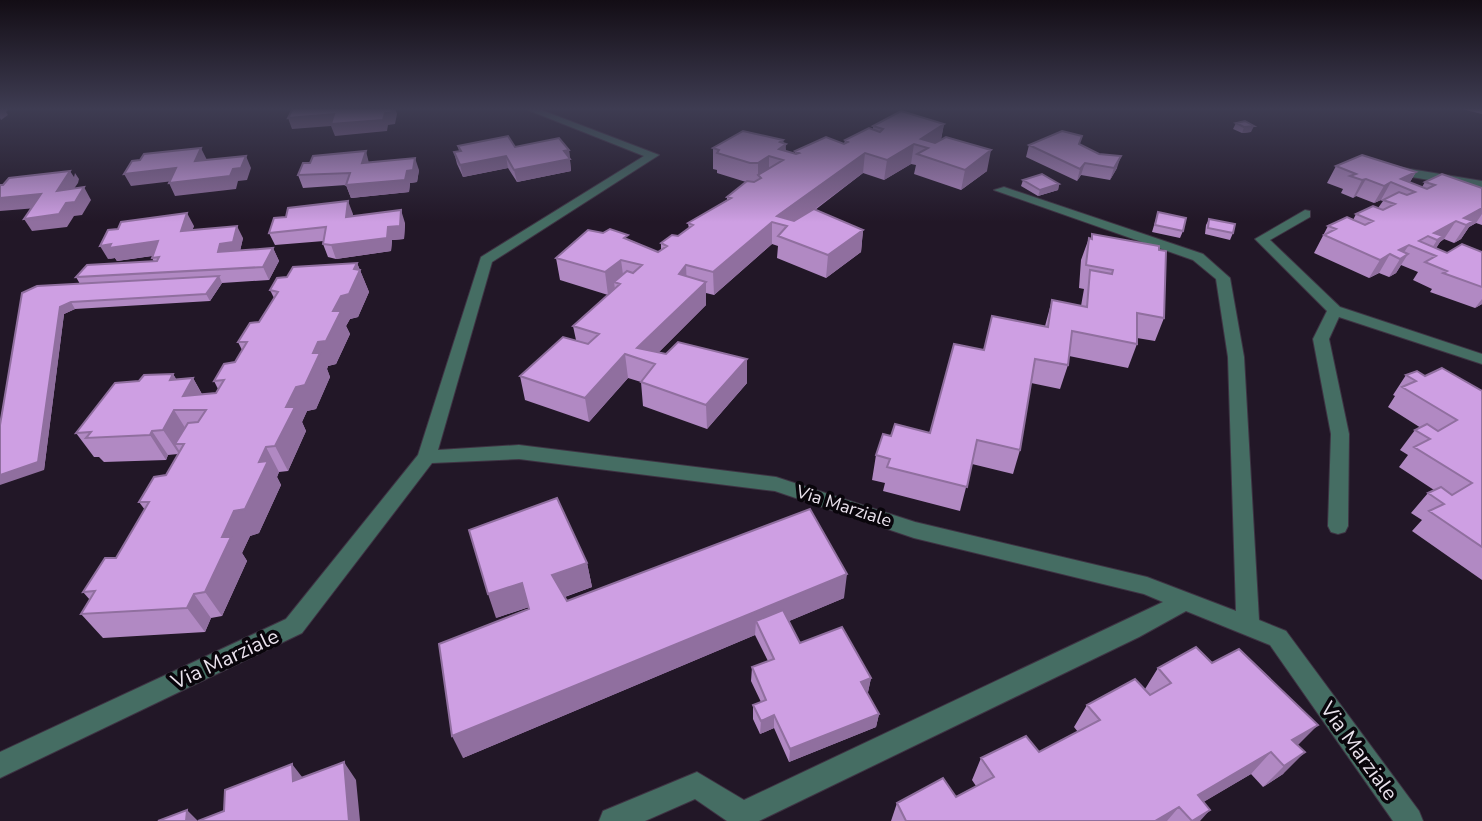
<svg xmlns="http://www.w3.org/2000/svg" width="1482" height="821" viewBox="0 0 1482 821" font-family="'Nunito Sans',sans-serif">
	<rect width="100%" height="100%" fill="#221727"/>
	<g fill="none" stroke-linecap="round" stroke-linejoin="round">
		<defs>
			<path id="minor" d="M523 108H536L659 155 492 262 438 450 519 445 776 477 915 522 1147 577 1236 611 1228 357 1216 279 1193 260 994 190 1004 187 1203 254 1230 278 1244 357 1259 620 1286 631 1419 811 1423 821H1393L1270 645 1186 611 1139 637 759 821H727L695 799 645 821H599L603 811 697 772 744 800 1163 602 1144 594 914 538 775 491 519 459 432 463 302 633 0 778V752L286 619 418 455 481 257 644 156Z
				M1392 166 1482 181V189L1388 173 1386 170Z
				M1305 210 1310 211V217L1270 240 1340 307 1482 354V364L1339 317 1329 339 1349 434 1348 526 1345 532 1338 534 1331 532 1328 526 1331 434 1313 339 1327 311 1255 239Z"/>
		</defs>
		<use href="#minor" stroke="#3e3343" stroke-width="2"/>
		<use href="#minor" fill="#456d63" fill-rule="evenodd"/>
	</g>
	<path fill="#b189c3" d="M1463 108H1482V114L1462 109Z
		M1236 123 1251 132 1242 133 1233 129Z
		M944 124 941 140 987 171 961 190 914 174 916 165 911 164 884 180 863 173 815 210 863 230 861 252 826 278 777 258 778 246 772 244 714 295 706 293V305L659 352 666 354 747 359V383L707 429 643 406 641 382 628 378 589 422 525 400 520 376 576 340 573 326 608 295 560 280 556 258 628 239 658 252 661 250V243L678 236 689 229 688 223 727 200V197L746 182 717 173V170L713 169V148L783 140 786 151 795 153V151L844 144 845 140 873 129V126Z
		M1079 144 1099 154 1117 168 1110 180 1081 175 1077 181 1026 157 1029 145Z
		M458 146 515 147 569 150 571 171 517 182 508 168 463 177 457 164 454 152 459 151Z
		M369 162 419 170 417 182 410 183 409 192 351 198 346 185 303 188 298 175Z
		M1336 166 1416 172 1410 182 1422 187 1425 182 1482 188V225L1476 223 1469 227 1461 239 1454 243 1444 239 1440 242 1436 248 1447 253 1482 252V304L1475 308 1430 292 1432 289 1413 280 1418 272 1401 265 1396 273 1389 277 1379 273 1369 278 1314 253 1328 226 1353 220 1356 214 1378 208 1383 201 1381 200 1374 203 1356 196 1353 198 1341 193 1343 189 1327 183Z
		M1023 180 1059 184 1058 190 1038 196 1021 186Z
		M1158 212 1183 231 1180 238 1152 232Z
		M353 214 352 216 405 223 404 239 392 240 391 251 336 259 328 257 323 244 324 241 275 245 269 233Z
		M1209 219 1233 233 1230 240 1205 234 1206 225Z
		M194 226 192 230 243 238 240 251 273 248 279 261 269 280 222 283 210 301 75 309 64 314 44 470 0 425 80 284 76 277 154 262 152 258V256L117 261 115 258 108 259Z
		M1092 234 1164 318 1155 341 1137 338V344L1128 368 1069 356 1068 365 1060 389 1031 383 1020 450 1013 474 972 464 960 511 883 491 885 483 872 480 876 455 891 436 930 433 984 350 992 316 1045 326 1052 300 1081 306 1084 289 1079 288 1081 260 1089 238 1091 239Z
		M357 263 369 292 358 317 350 319 346 326 350 334 336 364 328 366 327 369 330 377 316 409 307 411 302 422 306 431 288 471 279 472 277 477 281 485 259 533 250 536 242 553 247 561 222 616 211 618 205 632 103 638 81 614 90 600 83 592 116 558 145 510 139 502 166 475 178 454 168 455 166 460 104 462 99 457H94L76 433 139 381 173 374 176 379 193 378 202 394 216 393 218 389 214 381 235 362 242 350 238 342 259 322 274 298 270 290Z
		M1406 375 1425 376 1482 391V580L1412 531 1422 520 1411 513 1428 493 1434 490 1399 467 1408 455 1400 450 1415 430 1421 428 1388 407 1395 396 1393 395Z
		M587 563 592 587 565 597 567 601 844 598 789 621 800 643 871 678 868 692H867L879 714 876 727 789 762 774 728 760 734 753 719V705L761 702 751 681 752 667 768 661 755 635 463 758 529 609V607L496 618Z
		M1158 668 1298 746 1283 774 1263 787 1251 774 1203 802 1200 821H891L897 803 956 797 976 786 972 780 981 758 1039 752 1078 732 1074 727 1087 705 1145 689Z"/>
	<path fill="#906f9f" d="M0 108H10L6 112 8 115 1 120 0 118Z
		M392 108H395L397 114 395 124 388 125 387 131 335 136 331 126 292 129 288 118 334 114 385 113Z
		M944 124 940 143 928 148 921 139Z
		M1254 126 1251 132 1242 133 1244 127Z
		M783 140V146L786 144 785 164 783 160 779 159 780 142Z
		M914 144 911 164 884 180 887 160Z
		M201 148 207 160 195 161Z
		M569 150 571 171 517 182 514 170Z
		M991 150 987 171 961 190 965 170Z
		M366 151 369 163H362Z
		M865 153 863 173 787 230V226L777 216Z
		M246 156 251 168 247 180 238 181 236 189 175 196 169 183 233 169Z
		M506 156 508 168 463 177 460 165Z
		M769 156V177L761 178 758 175V163Z
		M1121 156 1117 168 1110 180 1114 168Z
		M415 158 419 170 417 182 410 183 409 192 351 198 346 185 407 171Z
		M1085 163 1081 175 1077 181 1080 169Z
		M176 168 182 180 131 186 124 174Z
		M70 171 74 177 75 173 79 179 78 183 64 203 57 191Z
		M1416 172 1406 188 1401 179Z
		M1366 179 1356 196 1353 198 1362 180Z
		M1391 182 1381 200 1374 203 1384 186Z
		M1059 184 1058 190 1038 196 1040 190Z
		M84 187 91 200 82 215 74 216 67 227 32 231 24 219 66 203Z
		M41 194 49 207 0 211V198Z
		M348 201 353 214 350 230 346 217Z
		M1482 208V214L1476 223 1469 227 1461 239 1454 243 1466 225 1464 218Z
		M401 210 405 223 404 239 392 240 391 251 336 259 331 245 388 227Z
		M187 213 194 226 187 244 181 231Z
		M1456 221 1444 239 1440 242 1432 255 1429 253 1437 240 1434 233Z
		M772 222V244L714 295 713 272Z
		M237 226 243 238 239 255 218 252 220 244Z
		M863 230 861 252 826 278 828 255Z
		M158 241 165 254 117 261 115 258 108 259 100 246 111 244Z
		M1409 245 1400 258 1408 254 1396 273 1389 277 1400 259 1399 250Z
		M273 248 279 261 269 280 263 267Z
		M1390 254 1379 273 1369 278 1380 260Z
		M621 260 624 282H614L615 289 608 295 605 272Z
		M357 263 369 292 358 317 350 319 346 326 350 334 336 364 328 366 327 369 330 377 316 409 307 411 302 422 306 431 288 471 275 446 286 407Z
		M686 265 687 288 679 274Z
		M219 276 222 283 210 301 206 294Z
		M706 282V305L649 362 637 348Z
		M1482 299V304L1475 308Z
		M71 302 75 309 64 314 44 470 0 485V475L60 307Z
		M625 354 628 378 589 422 585 398Z
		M747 359V383L707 429 706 405Z
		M173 374 185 393 193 378 206 402 191 410 170 380Z
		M174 410 189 434 175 444 180 452 179 454 163 430Z
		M152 431 168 455 166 460 150 435Z
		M266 447 279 472 277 477 281 485 259 533 250 536 242 553 247 561 222 616 205 592 222 537Z
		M587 563 592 587 558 599 552 575Z
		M847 574 844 598 761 633 756 621 755 635 463 758 452 736Z
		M522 583 529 607 496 618 488 594Z
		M194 594 211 618 205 632 187 608Z
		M871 678 868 692 859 695 861 682Z
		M879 714 876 727 789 762 790 749Z
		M774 715V728L760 734 761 721Z
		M1318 725 1296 747 1292 740Z
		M1271 752 1251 774 1185 813 1198 795Z
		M1305 752 1283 774 1263 787 1284 766Z
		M344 762 356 780 360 821H349Z
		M292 764 306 782 293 781Z
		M1179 807 1167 821H1155Z
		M187 810 198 821H186Z
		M1210 810 1200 821H1192Z"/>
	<path fill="#ce9fe3" stroke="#906f9f" stroke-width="2" d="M293 108H392L391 113H385L383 120 331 124 334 114 288 118Z
		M901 111 944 124 921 139 935 143 946 137 991 150 965 170 917 154 928 148 914 144 887 160 865 153 777 216 794 221 814 209 863 230 828 255 778 236 787 226 772 222 713 272 686 265 679 274 706 282 637 348 666 354 678 342 747 359 706 405 641 382 655 364 625 354 585 398 520 376 563 337 588 344 599 334 573 326 620 284 614 282 627 271 633 273 642 265 621 260 605 272 556 258 588 230 603 233 610 229 628 235 624 238 658 252 667 246 661 243 672 235 678 236 693 225 688 223 731 198 727 197 747 181 754 182 761 178 758 175 783 160 769 156 758 163H750L717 153 719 150 713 148 743 131 783 140 780 142 786 144 779 149 796 154 799 153 795 151 826 137 844 144 848 142 845 140 869 128 880 132 883 129 873 126Z
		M1245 121 1254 126 1244 127 1236 123Z
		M1062 131 1082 136 1079 144 1099 154 1121 156 1114 168 1085 163 1080 169 1029 145Z
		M508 136 515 147 559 138 569 150 564 151 570 159 514 170 506 156 460 165 454 152 461 151 458 146Z
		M201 148 195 161 246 156 241 168 233 169 230 176 169 183 176 168 124 174 132 161 140 160 144 154Z
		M366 151 362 163 415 158 413 170 407 171 405 180 346 185 350 173 298 175 303 163H310L313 156Z
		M1362 155 1416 172 1401 179 1427 189 1435 185 1425 182 1442 174 1482 188V208L1464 218 1473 221 1466 225 1456 221 1434 233 1443 236 1437 240 1428 236 1419 241 1447 253 1462 244 1482 252V287L1443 273 1447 271 1425 262 1436 256 1409 245 1399 250 1408 254 1400 259 1390 254 1380 260 1324 235 1336 229 1328 226 1347 217 1365 225 1373 221 1356 214 1373 206 1383 210 1395 204 1383 200 1399 192 1407 195 1415 192 1391 182 1384 186 1366 179 1362 180 1350 176 1356 174 1336 166Z
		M70 171 57 191 84 187 75 202 66 203 59 214 24 219 41 194 0 198V185H3L9 178Z
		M1042 174 1059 184 1040 190 1023 180Z
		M348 201 346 217 401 210 400 226 388 227 387 238 331 245 323 244 326 227 269 233 274 218 286 217 288 208Z
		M1158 212 1186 218 1183 231 1155 225Z
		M187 213 181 231 237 226 233 242 220 244 218 252 273 248 263 267 76 277 87 265 157 261 159 257 152 258 158 241 109 248 111 244 100 246 108 230 118 229 121 222Z
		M1209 219 1235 224 1233 233 1208 228Z
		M1092 234 1159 246V250L1166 251 1164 318 1137 313V344L1072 331 1068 365 1035 359 1020 450 977 440 967 487 887 467 890 459 876 455 883 434 891 436 895 424 930 433 954 344 984 350 992 316 1048 327 1052 300 1087 307 1090 270 1112 274 1113 270 1086 265 1089 238 1092 239Z
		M357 263 354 269 360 270 349 294 341 296 333 311H341L326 341 318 342 313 353H320L305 385 296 387 286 407H295L275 446 266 447 259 462 268 461 245 509 234 511 222 537H231L205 592 194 594 187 608 81 614 95 591 83 592 105 558H116L149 502H139L154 477 166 475 184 444H175L188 423 198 422 206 410H174L163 430 152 431 150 435 86 438 91 432 76 433 115 383 139 381 144 375 173 374 170 380 193 378 183 396 216 393 224 380 214 381 224 364 235 362 247 342H238L250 323 259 322 278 292 270 290 277 278 287 277 293 267Z
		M219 276 206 294 71 302 60 307 38 462 0 475V425L22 293 37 286Z
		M1442 368 1482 391V547L1429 511 1444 504 1428 493 1441 487 1452 495 1472 483 1414 447 1430 439 1415 430 1427 424 1438 431 1457 420 1402 387 1416 381 1406 375 1417 371 1425 376Z
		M557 498 587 563 552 575 567 601 810 509 847 574 452 736 439 644 529 609 522 583 488 594 469 530Z
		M783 610 800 643 842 627 871 678 861 682 879 714 790 749 774 715 761 721 753 705 766 700 752 667 774 659 756 621Z
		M1196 647 1212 663 1239 649 1318 725 1292 740 1305 752 1284 766 1271 752 1198 795 1210 810 1192 821 1179 807 1155 821H906L897 803 943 778 956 797 994 777 981 758 1026 736 1039 752 1100 720 1087 705 1135 679 1150 695 1171 683 1158 668Z
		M344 762 349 821H198L224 811 225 790 292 764 293 781Z
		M187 810 186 821H158Z"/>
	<linearGradient id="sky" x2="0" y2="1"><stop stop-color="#130d15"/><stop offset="0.49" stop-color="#3e3c52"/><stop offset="1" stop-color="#3e3c52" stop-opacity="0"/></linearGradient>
	<rect width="1482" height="222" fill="url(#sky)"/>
	<g text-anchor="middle" stroke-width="7" stroke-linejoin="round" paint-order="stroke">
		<g font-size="18" fill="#eae2ed" stroke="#09050b">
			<text transform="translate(844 506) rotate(18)" y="6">Via Marziale</text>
		</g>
		<g font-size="21" fill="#eae2ed" stroke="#09050b">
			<text transform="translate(225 659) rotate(-25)" y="7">Via Marziale</text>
			<text transform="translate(1359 751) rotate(54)" y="7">Via Marziale</text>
		</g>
	</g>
</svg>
